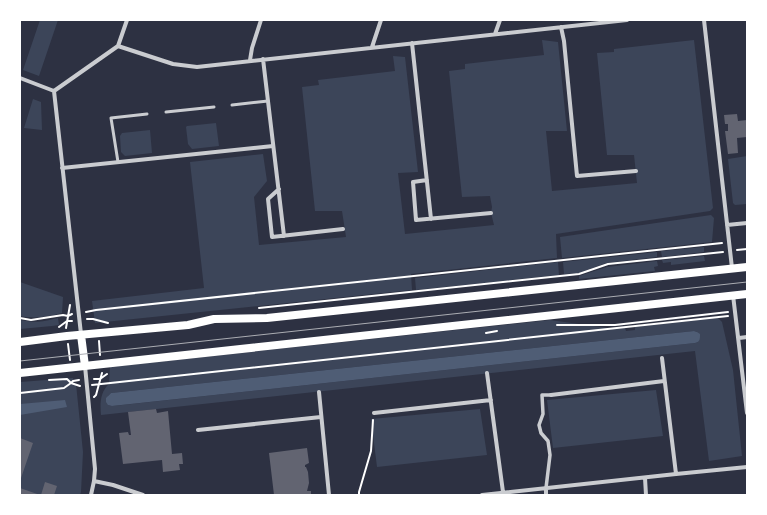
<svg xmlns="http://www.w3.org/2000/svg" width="767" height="515" viewBox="0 0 767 515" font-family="Spectral,serif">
	<rect width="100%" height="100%" fill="#2d3142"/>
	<path fill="#3c4559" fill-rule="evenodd" d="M40 20H58L39 76 23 70Z
		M542 40 558 42 567 131H546L552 191 637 183 634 155H607L597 53 614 52V49L694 40 713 208 710 211 556 234 557 258 411 274 412 290 95 323 92 301 204 288 190 162 263 154 267 181 254 197 259 245 346 237 342 211H315L302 87 319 85 318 80 395 71 393 56 405 57 418 172 398 173 405 234 494 225 491 213 492 207 490 196 462 197 449 71 465 69V64L544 55Z
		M33 99 41 102 42 130 24 128Z
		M216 123 219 146 192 149 188 144 186 127 187 126Z
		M150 130 152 153 125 156 121 152 120 136 122 133Z
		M747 156V204L735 205 733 203 728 159Z
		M711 215 714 218 712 242 562 258 560 237Z
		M704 247V252L662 257 661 251Z
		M657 252V257L606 263 579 273 564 274 563 262Z
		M704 256 705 261 671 265V262L663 263 662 260Z
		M657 261 658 266 654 267 655 271 579 279V276L607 267Z
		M558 262 559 275 416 290 415 278Z
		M20 282 63 297 62 313C48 317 35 319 20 316Z
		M58 318 59 325 52 326 20 329V320C36 323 42 322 58 318Z
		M718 318 722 322 733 370 742 456 709 461 695 351 101 415C100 404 100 392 109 384L110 367 550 320 615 329 625 328 626 331 635 330V327ZM694 331 697 332 698 342 695 343 113 406 108 405V396L111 393Z
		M73 378 74 384H76L83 452 81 492 80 495H20V382Z
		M656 390 663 436 553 448 547 400Z
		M480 409 487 455 377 467 371 419Z"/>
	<path fill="#4f5d75" d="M694 331 697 332 700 334C700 339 700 342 695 343L112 406 108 405 106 402V398L111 393Z
		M65 400 67 407 20 415V404Z"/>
	<path fill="#626471" d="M737 114 738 121 747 120V137L737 138 738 153 728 154 725 131H728V124H725L724 115Z
		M156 409 157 413 168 411 172 454 182 453 183 464H179L180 470 163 472 162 460 123 464 119 433 128 432 129 435H131L128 412Z
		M20 438 33 443 20 481Z
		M307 448 309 463 305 465V467H306L308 472 309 483 307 491H311V495H274L269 453Z
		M45 482 57 486 54 495H41Z
		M20 488 40 495H20Z"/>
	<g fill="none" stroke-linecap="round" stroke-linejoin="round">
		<path stroke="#fff" stroke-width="2" d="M737 250 747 249
			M259 308 579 274 608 264 723 252
			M86 312 96 310 722 243
			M20 318 31 320 63 315 68 316 72 314
			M87 319H93L108 323
			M557 325H615L728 312
			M59 327 67 321H72
			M66 328 70 305
			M486 333 497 331
			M99 341 100 355
			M68 344 70 360
			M94 379H100L107 374
			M49 380 67 379 71 383 80 386
			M92 385 728 316
			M20 393 64 388 71 383 73 381 79 380
			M94 397 96 395 102 373
			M359 495V492L371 451 373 420"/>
		<path stroke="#caccd0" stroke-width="3" d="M232 105 268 101
			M166 112 214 107
			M118 162 111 118 147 114"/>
		<path stroke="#caccd0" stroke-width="3.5" d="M546 488 550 455 548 441 541 433 539 425 543 414 542 395H551"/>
		<path stroke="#caccd0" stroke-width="4" d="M704 20 732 268
			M561 27 564 41 577 176 636 171
			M495 34 500 20
			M412 43 431 219
			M118 46 127 20
			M372 47 381 20
			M263 59 284 236
			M250 60 252 48 261 20
			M20 78 54 91 81 334
			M54 91 118 46 173 64 197 67 627 20
			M62 168 273 146
			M427 180 413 182 416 220 491 213
			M279 189 268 199 272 237 343 229
			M727 225 747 223
			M733 295 747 413
			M739 338 747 337
			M662 358 676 474
			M85 366 95 469 94 481 91 495
			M487 373 503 492
			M319 392 329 495
			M551 395 664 381
			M374 413 491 400
			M198 430 321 417
			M645 478 646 495
			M94 481 113 485 143 495
			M546 488V495
			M482 495 676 474 747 467"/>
		<path stroke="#fff" stroke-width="8" d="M81 335 85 366
			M20 342 67 336 188 325 214 319 267 318 747 267
			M20 373 747 294"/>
		<path stroke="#abadb3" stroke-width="1" d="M20 361 747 282"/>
	</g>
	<rect width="767" height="515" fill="none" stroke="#ffffff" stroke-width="42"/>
</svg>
